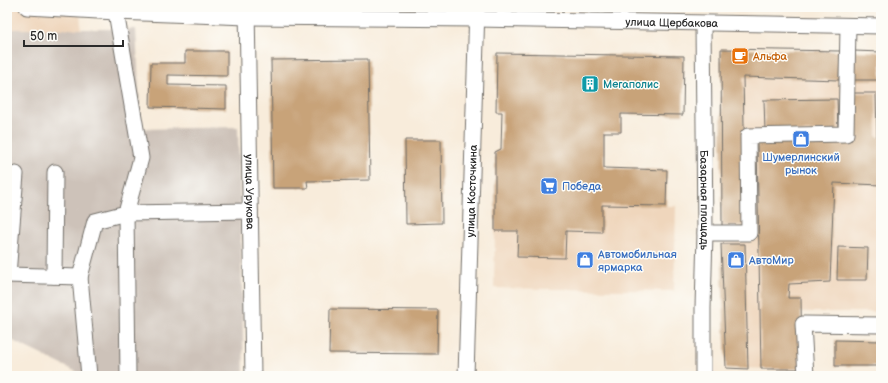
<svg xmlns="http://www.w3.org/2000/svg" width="888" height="383" viewBox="0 0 888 383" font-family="'Balsamiq Sans',sans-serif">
	<rect width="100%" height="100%" fill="#fdfcf7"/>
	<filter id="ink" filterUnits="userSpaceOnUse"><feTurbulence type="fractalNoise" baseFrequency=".025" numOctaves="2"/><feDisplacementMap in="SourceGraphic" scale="8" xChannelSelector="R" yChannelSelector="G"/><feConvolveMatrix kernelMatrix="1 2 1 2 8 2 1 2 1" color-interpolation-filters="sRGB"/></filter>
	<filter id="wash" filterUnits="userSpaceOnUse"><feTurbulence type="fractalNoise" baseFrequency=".012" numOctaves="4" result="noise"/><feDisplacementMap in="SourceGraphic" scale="16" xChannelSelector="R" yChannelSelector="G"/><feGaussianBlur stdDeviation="0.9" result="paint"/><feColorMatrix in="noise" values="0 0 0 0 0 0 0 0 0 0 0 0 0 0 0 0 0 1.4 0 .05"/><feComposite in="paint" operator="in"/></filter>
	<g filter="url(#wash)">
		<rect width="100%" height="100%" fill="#f8ecdb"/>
		<path fill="#efd6bc" d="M7 7H80L81 29H7Z
			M721 49 881 52V312H801L802 369 726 368 721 244Z
			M602 205 676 206 674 291 494 288 495 231 601 232Z"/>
		<path fill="#cdc2b9" d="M7 29H136L141 129 238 127 244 376H85L7 338Z"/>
		<g id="blocks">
			<path fill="#c8a379" d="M721 49 840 51 839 80 743 77 746 225 722 226Z
				M185 51H227V76L168 75V85L226 86V109L150 107 151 63H185Z
				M854 51 881 52V80H854Z
				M497 53 684 56 683 115 621 114V132H604V168L667 170 666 206 602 205V232L566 231 565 258 517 257 518 231H495V152L501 149 502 112H496Z
				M368 59 370 180 307 181 308 188H273L271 60Z
				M851 93H876L877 137H881V185L834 183 830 282 789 284 788 298H801L802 369H761L757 142 852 140Z
				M837 99 838 131 765 132 764 100Z
				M405 140H441L442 223 406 224Z
				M721 244H745L748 369 726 368Z
				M838 247 868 248 867 280H837Z
				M330 309 438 310 437 354 329 353Z
				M835 340 881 341V366H835Z"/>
		</g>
	</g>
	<g filter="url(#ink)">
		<use href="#blocks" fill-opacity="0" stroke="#736f69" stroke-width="1"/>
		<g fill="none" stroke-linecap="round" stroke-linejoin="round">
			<defs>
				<g id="minor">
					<path id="s1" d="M27 7 116 12 247 17 477 19 881 26"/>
					<path id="s2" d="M247 7 253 376"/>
					<path d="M116 12 141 158 126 213 250 211"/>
					<path id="s3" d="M703 24 705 233 703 308V376"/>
					<path d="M705 233H749L748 136 846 134 848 26"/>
					<path d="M7 275 80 277 95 221 126 213 128 376"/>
					<path d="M8 275 16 174"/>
					<path d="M54 276 55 172"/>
					<path d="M80 277 89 376"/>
					<path id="s4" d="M466 376 477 7"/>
					<path d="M806 376 803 324 881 325"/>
				</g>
			</defs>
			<use href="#minor" stroke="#736f69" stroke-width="17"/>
			<use href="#minor" stroke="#fff" stroke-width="15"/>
		</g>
	</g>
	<defs>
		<symbol id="cafe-square" viewBox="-11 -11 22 22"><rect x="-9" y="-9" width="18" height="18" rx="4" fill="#e8710a" stroke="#fdfcf7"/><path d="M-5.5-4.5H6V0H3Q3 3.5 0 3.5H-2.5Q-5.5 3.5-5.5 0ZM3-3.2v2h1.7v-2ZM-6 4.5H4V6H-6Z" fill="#fff"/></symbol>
		<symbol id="building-square" viewBox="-11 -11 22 22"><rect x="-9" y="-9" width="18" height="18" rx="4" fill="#0f9aa8" stroke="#fdfcf7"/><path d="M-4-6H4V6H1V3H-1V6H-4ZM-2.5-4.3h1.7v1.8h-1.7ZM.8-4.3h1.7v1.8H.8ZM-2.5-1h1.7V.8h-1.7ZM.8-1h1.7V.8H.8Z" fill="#fff"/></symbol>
		<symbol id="shop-square" viewBox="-11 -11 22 22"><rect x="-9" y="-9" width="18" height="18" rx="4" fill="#3f7fe0" stroke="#fdfcf7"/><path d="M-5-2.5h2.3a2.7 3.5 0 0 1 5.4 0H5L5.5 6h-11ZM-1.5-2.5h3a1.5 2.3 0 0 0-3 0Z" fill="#fff"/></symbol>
		<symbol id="supermarket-square" viewBox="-11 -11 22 22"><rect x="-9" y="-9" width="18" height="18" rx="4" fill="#3f7fe0" stroke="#fdfcf7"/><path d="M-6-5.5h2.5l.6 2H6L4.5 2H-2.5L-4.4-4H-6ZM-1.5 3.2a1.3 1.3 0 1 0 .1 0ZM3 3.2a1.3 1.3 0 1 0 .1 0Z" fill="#fff"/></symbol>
	</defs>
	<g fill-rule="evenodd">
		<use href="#cafe-square" x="730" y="46" width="20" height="20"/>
		<use href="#building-square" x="580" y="74" width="20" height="20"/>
		<use href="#shop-square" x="791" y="129" width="20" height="20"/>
		<use href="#supermarket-square" x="539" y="176" width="20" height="20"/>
		<use href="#shop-square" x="575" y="250" width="20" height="20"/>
		<use href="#shop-square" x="726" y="250" width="20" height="20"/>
	</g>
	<g text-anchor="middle" stroke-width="3" stroke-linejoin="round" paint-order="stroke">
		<g font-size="11" fill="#2b2b2b" stroke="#fdfcf7">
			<text dy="4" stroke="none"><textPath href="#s1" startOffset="645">улица Щербакова</textPath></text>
			<text dy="4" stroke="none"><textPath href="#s2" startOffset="185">улица Урукова</textPath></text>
			<text dy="4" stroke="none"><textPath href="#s4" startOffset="185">улица Косточкина</textPath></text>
			<text dy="4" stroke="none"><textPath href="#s3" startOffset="176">Базарная площадь</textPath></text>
		</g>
		<g font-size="11" fill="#c56008" stroke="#fdfcf7" text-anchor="start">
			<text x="753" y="60">Альфа</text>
		</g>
		<g font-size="11" fill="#0d838f" stroke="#fdfcf7" text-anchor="start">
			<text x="603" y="88">Мегаполис</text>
		</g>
		<g font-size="11" fill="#366cbe" stroke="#fdfcf7" text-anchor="start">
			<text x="801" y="161" text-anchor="middle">Шумерлинский<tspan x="801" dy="13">рынок</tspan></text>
			<text x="562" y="190">Победа</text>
			<text x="598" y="258">Автомобильная<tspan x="598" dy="13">ярмарка</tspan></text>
			<text x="749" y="264">АвтоМир</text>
		</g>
	</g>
	<rect width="888" height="383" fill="none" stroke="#fdfcf7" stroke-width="24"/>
	<path d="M24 40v6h99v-6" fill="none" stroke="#2b2b2b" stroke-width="2"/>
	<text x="30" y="40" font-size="12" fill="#2b2b2b" stroke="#fdfcf7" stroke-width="3" paint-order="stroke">50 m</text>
</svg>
